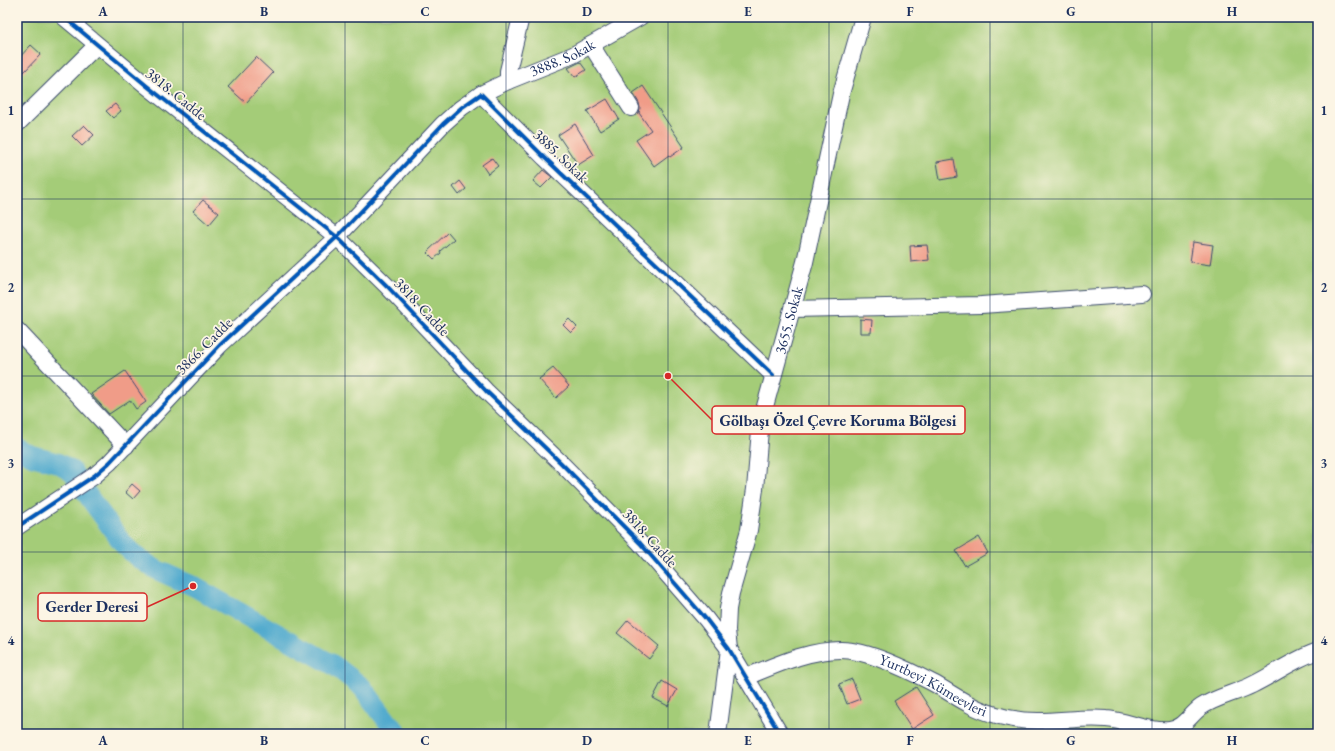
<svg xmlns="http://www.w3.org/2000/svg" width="1335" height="751" viewBox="0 0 1335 751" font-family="'EB Garamond',serif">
	<rect width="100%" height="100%" fill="#fcf5e5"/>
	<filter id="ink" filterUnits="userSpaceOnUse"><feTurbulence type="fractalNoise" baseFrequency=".025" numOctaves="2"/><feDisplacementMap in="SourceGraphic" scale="8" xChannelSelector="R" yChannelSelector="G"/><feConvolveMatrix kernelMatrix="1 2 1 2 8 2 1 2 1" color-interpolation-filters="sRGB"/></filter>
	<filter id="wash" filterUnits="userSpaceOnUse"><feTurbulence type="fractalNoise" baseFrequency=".012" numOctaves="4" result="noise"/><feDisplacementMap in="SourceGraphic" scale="16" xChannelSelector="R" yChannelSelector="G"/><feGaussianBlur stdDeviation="0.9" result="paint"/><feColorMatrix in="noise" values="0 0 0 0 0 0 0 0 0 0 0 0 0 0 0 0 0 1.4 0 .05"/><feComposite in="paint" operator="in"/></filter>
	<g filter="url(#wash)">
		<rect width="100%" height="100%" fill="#f4ead0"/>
		<path fill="#a4cc78" stroke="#607e6b" d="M17 17H1318V734H17Z"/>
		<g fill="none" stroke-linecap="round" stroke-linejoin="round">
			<path stroke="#51aace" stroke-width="20" d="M17 448 32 456 58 463 72 471 91 500 124 545 138 558 157 570 193 586 335 666 362 687 388 722 399 734"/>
		</g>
		<g id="blocks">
			<path fill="#f09c88" d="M31 45 41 54 24 72 17 66V60Z
				M256 57 273 73 246 103 228 87Z
				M580 62 586 70 575 77 568 68Z
				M643 86 684 147 670 157 669 155 654 166 636 140 651 130 639 113 640 108 639 103 633 93Z
				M607 99 619 119 600 131 587 111Z
				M115 104 121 111 113 118 106 111Z
				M575 124 594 155 578 165 558 135Z
				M84 125 94 135 82 146 72 136Z
				M492 158 498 166 488 174 482 165Z
				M954 159 957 177 940 180 937 162Z
				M543 170 552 177 541 188 533 181Z
				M460 181 466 189 459 195 453 187Z
				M203 200 219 213 209 225 193 211Z
				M448 232 454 239 440 251 441 253 434 259 427 252Z
				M1193 242 1213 245 1210 265 1190 262Z
				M927 245 929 260 911 262 910 246Z
				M569 319 577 327 571 333 563 325Z
				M860 319 872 320 871 333H860Z
				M553 368 569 386 556 398 539 379Z
				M125 371 146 402 136 409 130 400 109 414 91 394Z
				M132 484 140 491 133 499 125 492Z
				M979 537 988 553 965 566 956 551Z
				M628 620 659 646 649 659 617 633Z
				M852 679 860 699 847 704 839 684Z
				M662 681 677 690 668 706 653 698Z
				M916 687 934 715 912 729 894 701Z"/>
		</g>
	</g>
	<g filter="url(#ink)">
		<use href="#blocks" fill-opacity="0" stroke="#3c4b6f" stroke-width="1"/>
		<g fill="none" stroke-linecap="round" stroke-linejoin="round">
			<defs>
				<g id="minor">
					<path d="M64 17 147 86 337 237 387 286 486 391 561 463 640 543 706 619 729 649 780 734"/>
					<path d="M591 45 631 108"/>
					<path d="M508 81V71L521 17"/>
					<path id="s1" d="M481 94 508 81 573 55 640 17"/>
					<path d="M17 124 97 45"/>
					<path d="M792 309 981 305 1142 294"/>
					<path d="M17 330 126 446"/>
					<path d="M17 527 94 476 109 463 220 345 337 237 443 124 461 108 481 94 545 158 773 375"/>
					<path id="s2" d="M746 677C776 665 808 650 841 650 868 650 908 670 933 683 953 694 971 708 993 714 1008 719 1023 721 1038 721 1061 721 1083 717 1106 719 1126 720 1151 733 1170 730 1184 728 1190 715 1201 707 1216 697 1236 693 1252 685 1275 674 1294 659 1318 651"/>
					<path id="s3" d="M718 734 729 649 727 630 728 609 731 593 749 530 755 489 760 430 764 410 805 262 841 94 863 17"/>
				</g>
			</defs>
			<use href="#minor" stroke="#3c4b6f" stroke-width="18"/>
			<use href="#minor" stroke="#fff" stroke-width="16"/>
			<defs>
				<path id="cycleway" d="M64 17 147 86 337 237 387 286 486 391 561 463 640 543 706 619 729 649 780 734
					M17 527 94 476 109 463 220 345 337 237 443 124 461 108 481 94 545 158 773 375"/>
			</defs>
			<use href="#cycleway" stroke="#fcf5e5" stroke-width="6"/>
			<use href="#cycleway" stroke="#0057b8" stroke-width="4"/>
		</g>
	</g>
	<path fill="none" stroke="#1b2f5e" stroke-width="1" stroke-opacity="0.55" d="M183 17V734M345 17V734M506 17V734M668 17V734M829 17V734M990 17V734M1152 17V734M17 199H1318M17 376H1318M17 552H1318"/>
	<g text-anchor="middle" stroke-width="3.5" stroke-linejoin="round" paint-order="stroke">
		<g font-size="15" fill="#1b2f5e" stroke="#fcf5e5">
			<text dy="5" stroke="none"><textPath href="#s1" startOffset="89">3888. Sokak</textPath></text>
			<text transform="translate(176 94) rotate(39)" y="5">3818. Cadde</text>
			<text transform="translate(561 156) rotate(44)" y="5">3885. Sokak</text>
			<text transform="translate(422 307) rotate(47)" y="5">3818. Cadde</text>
			<text dy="5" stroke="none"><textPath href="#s3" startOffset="422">3655. Sokak</textPath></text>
			<text transform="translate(204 346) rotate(-45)" y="5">3866. Cadde</text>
			<text transform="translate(650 538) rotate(48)" y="5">3818. Cadde</text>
			<text dy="5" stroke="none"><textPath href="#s2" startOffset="199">Yurtbeyi Kümeevleri</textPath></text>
		</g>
	</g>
	<path fill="none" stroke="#d62828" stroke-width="1.5" d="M668 376L712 420M193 586L147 607"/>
	<g fill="#d62828" stroke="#fcf5e5" stroke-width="1.5">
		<circle cx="668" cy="376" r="4"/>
		<circle cx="193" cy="586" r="4"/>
	</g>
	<g fill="#fcf5e5" stroke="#d62828" stroke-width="1.5">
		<rect x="712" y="406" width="253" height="28" rx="4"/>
		<rect x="38" y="593" width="109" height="28" rx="4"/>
	</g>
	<g font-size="16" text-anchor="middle" font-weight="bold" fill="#1b2f5e">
		<text x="838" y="426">Gölbaşı Özel Çevre Koruma Bölgesi</text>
		<text x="92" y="612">Gerder Deresi</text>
	</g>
	<rect width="1335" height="751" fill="none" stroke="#fcf5e5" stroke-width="44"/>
	<rect x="22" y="22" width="1291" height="707" fill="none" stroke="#1b2f5e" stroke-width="1.5"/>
	<g font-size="13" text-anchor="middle" font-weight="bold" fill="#1b2f5e">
		<text x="103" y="16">A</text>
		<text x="264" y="16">B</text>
		<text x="425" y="16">C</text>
		<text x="587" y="16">D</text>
		<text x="748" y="16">E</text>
		<text x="910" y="16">F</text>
		<text x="1071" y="16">G</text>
		<text x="1232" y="16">H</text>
		<text x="11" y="115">1</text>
		<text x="1324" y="115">1</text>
		<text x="11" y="292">2</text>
		<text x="1324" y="292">2</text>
		<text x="11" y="468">3</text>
		<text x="1324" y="468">3</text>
		<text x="11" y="645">4</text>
		<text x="1324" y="645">4</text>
		<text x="103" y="745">A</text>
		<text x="264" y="745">B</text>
		<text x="425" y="745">C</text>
		<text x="587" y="745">D</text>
		<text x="748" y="745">E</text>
		<text x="910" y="745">F</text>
		<text x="1071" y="745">G</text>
		<text x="1232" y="745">H</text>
	</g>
</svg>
